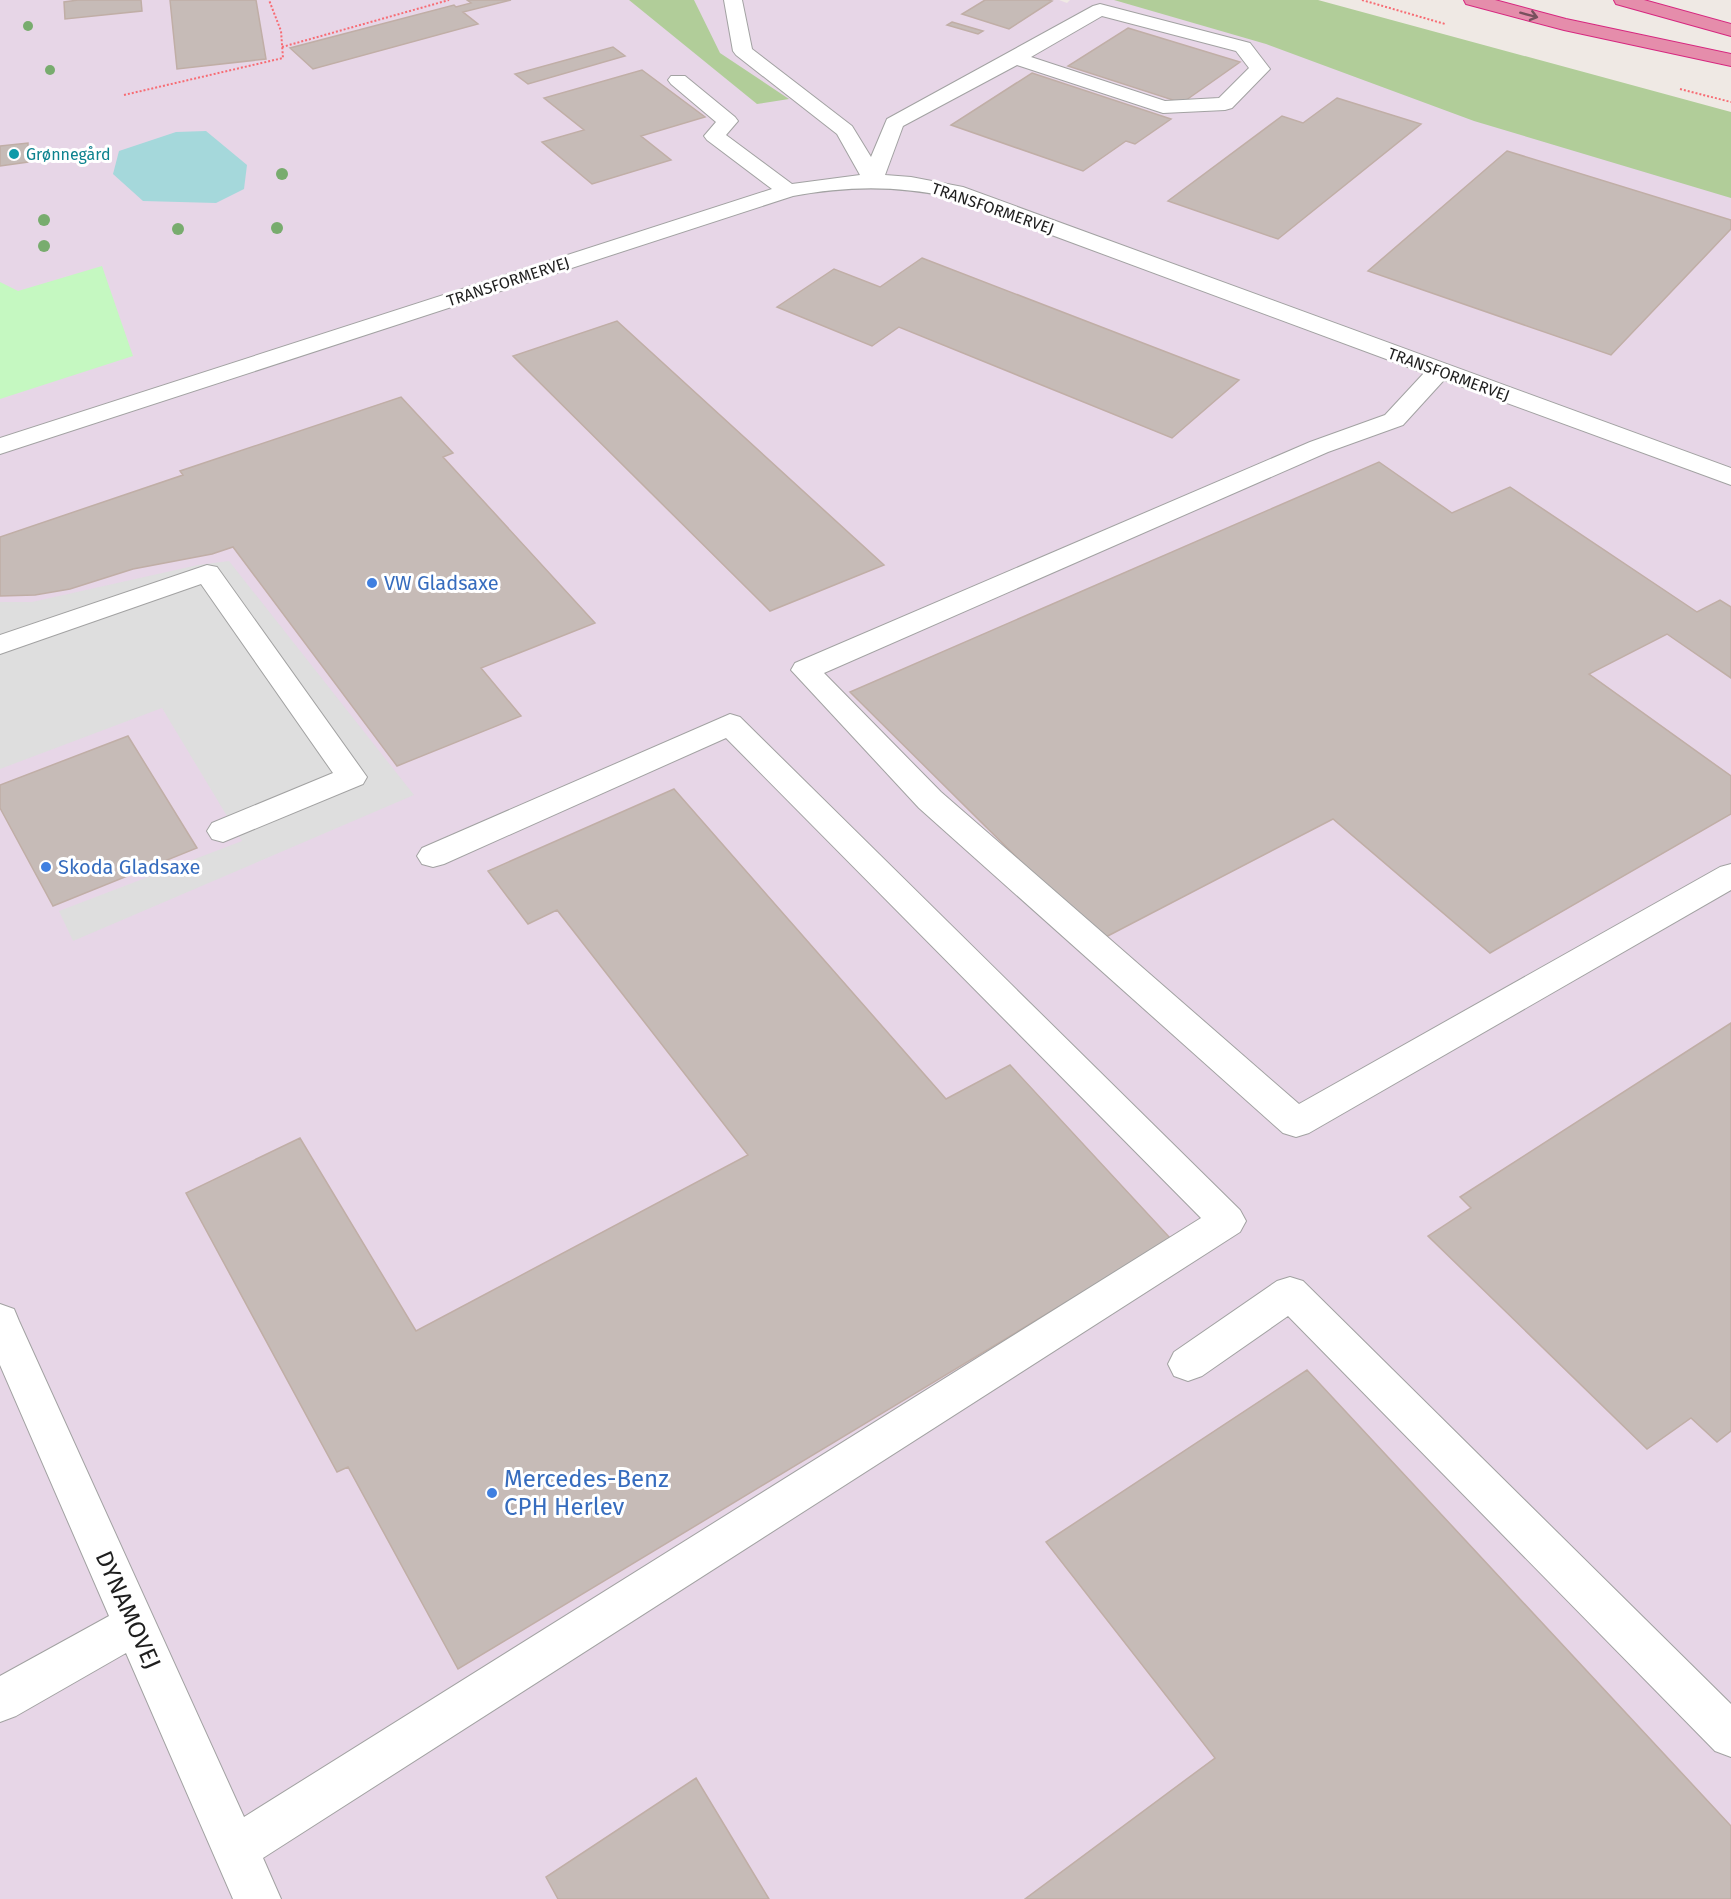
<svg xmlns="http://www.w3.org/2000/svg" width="1731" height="1899" viewBox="0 0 1731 1899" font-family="'Fira Sans',sans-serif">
	<rect width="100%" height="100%" fill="#efe9e4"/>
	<path fill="#e7d6e7" d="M0 0H1059L1067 3 1070 0H1171L1731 151V1899H0Z"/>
	<path fill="#b1cd99" d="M629 0H694L720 53 789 99 757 104Z
		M1114 0H1318L1731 112V198L1474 121 1266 44Z"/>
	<path fill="#c5f8c1" d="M102 266 133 356 0 399V282L18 291Z"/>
	<path fill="#dedede" d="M229 561 414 795 73 941 59 911 242 841 162 708 0 769V602H32L198 565Z"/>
	<path fill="#a5d8db" d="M206 131 247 165 244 189 216 203 143 201 113 174 119 151 176 132Z"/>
	<path fill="#c6bbb7" stroke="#c0aea6" stroke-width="1.5" d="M78 0H141L142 11 65 19 64 2Z
		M170 0H256L266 59 177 69Z
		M467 0H511L463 12 478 24 313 69 290 48 454 5 456 7 471 3Z
		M985 0H1048L1052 1 1009 29 962 14Z
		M952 22 983 31 978 34 947 25Z
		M1128 28 1240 62 1182 103 1068 66Z
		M613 47 625 56 528 84 515 74Z
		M642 70 705 117 641 136 671 160 592 184 542 142 584 130 544 98Z
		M1032 73 1171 119 1135 144 1126 141 1083 171 951 125Z
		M1337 98 1421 124 1278 239 1168 201 1282 116 1303 123Z
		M28 143V162L0 166V146Z
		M1507 151 1731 220V229L1611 355 1368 271Z
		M922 258 1239 380 1172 438 899 327 872 346 777 307 834 269 880 287Z
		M617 321 884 565 770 611 513 356Z
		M401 397 453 453 443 457 595 623 481 668 521 716 397 766 233 547 212 554 133 569 70 589 35 595 0 596V537L183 475 180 471Z
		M1379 462 1452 513 1510 487 1697 612 1720 600 1731 607V678L1667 634 1589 674 1731 776V814L1490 953 1333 819 1100 940 850 692Z
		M128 736 197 848 53 906 0 808V785Z
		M674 789 946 1099 1010 1065 1171 1239 458 1669 348 1467 337 1472 186 1193 300 1138 416 1331 748 1155 557 910 528 924 488 871Z
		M1731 1023V1431L1717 1442 1691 1418 1647 1449 1428 1236 1471 1208 1460 1197Z
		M1307 1370 1731 1826V1899H1025L1215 1758 1046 1542Z
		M696 1778 769 1899H558L546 1877Z"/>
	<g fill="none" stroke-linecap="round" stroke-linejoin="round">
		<defs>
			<path id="minor" d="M724 0H742L752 49 852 126 871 157 887 119 1093 6 1100 4 1250 43 1270 69 1232 108 1225 110 1163 113 1017 65 903 126 885 175 911 177 963 187 1731 468V485L1444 380 1403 425 1328 452 824 673 941 792 1299 1104 1720 867 1731 864V890L1309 1133 1296 1137 1283 1133 919 808 791 670 795 663 1310 442 1385 415 1424 373 949 197C896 185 846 186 793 196L0 454V438L772 189 707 140 704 136 716 122 671 84 668 80 671 76H685L735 117 738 121 726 135 792 184 860 175 837 134 736 55 733 51ZM1102 16 1236 51 1249 68 1219 98 1165 101 1031 57Z
				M207 565 217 567 367 777 363 784 223 842 212 839 207 831 212 823 333 773 201 584 0 654V635Z
				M730 714 740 717 1240 1210 1246 1221 1240 1232 263 1858 281 1899H233L126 1653 16 1716 0 1722V1676L109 1616 0 1365V1304L14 1309 19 1321 244 1817 1201 1218 726 738 444 864 433 867 422 864 417 856 422 848Z
				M1290 1277 1303 1281 1731 1704V1757L1715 1751 1288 1316 1202 1376 1188 1381 1174 1376 1168 1364 1174 1352 1277 1281Z"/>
			<path id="highway" d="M1464 0H1495L1566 19 1731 54V66L1564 30 1466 4Z
				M1614 0H1644L1731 24V36L1616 4Z"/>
		</defs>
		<use href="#minor" stroke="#a2a2a2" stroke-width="2"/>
		<use href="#highway" stroke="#d6277f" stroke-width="2"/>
		<path stroke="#f76c74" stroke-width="2" stroke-dasharray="2 2" stroke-linecap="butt" d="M1362 0 1445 24
			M282 47 449 0
			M1680 89 1731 102
			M124 95 283 58 281 31 269 0"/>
		<use href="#minor" fill="#fff" fill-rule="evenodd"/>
		<use href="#highway" fill="#e58dab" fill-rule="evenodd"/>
	</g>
	<g fill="#78ac6e">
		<circle cx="28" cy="26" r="5"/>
		<circle cx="50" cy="70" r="5"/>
		<circle cx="282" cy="174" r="6"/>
		<circle cx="44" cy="220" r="6"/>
		<circle cx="277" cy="228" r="6"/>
		<circle cx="178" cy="229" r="6"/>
		<circle cx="44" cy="246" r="6"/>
	</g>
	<defs><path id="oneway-shaft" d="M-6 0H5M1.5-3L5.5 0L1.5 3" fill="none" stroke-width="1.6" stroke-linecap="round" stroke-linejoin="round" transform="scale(1.5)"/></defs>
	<use stroke="#78505d" href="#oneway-shaft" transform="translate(1529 15) rotate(15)"/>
	<circle fill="#0f9aa8" stroke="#fff" stroke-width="2" cx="14" cy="154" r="6"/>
	<g fill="#3f7fe0" stroke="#fff" stroke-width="2">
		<circle cx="372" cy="583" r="6"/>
		<circle cx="46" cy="867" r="6"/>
		<circle cx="492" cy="1493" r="6"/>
	</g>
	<g text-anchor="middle" stroke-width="6" stroke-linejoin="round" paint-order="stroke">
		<g font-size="16" fill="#0d838f" stroke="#fff" text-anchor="start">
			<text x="26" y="160">Grønnegård</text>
		</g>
		<g font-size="16" fill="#1e1e1e" stroke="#fff">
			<text transform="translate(993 208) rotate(19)" y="6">TRANSFORMERVEJ</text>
			<text transform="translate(508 281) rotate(-18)" y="6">TRANSFORMERVEJ</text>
			<text transform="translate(1449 374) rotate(20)" y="6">TRANSFORMERVEJ</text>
		</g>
		<g font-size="20" fill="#366cbe" stroke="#fff" text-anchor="start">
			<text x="384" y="590">VW Gladsaxe</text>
			<text x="58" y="874">Skoda Gladsaxe</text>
		</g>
		<g font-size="24" fill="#366cbe" stroke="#fff" text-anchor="start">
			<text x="504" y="1487">Mercedes-Benz<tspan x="504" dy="28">CPH Herlev</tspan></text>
		</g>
		<g font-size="24" fill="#1e1e1e" stroke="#fff">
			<text transform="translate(128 1610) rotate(66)" y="8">DYNAMOVEJ</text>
		</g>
	</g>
</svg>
